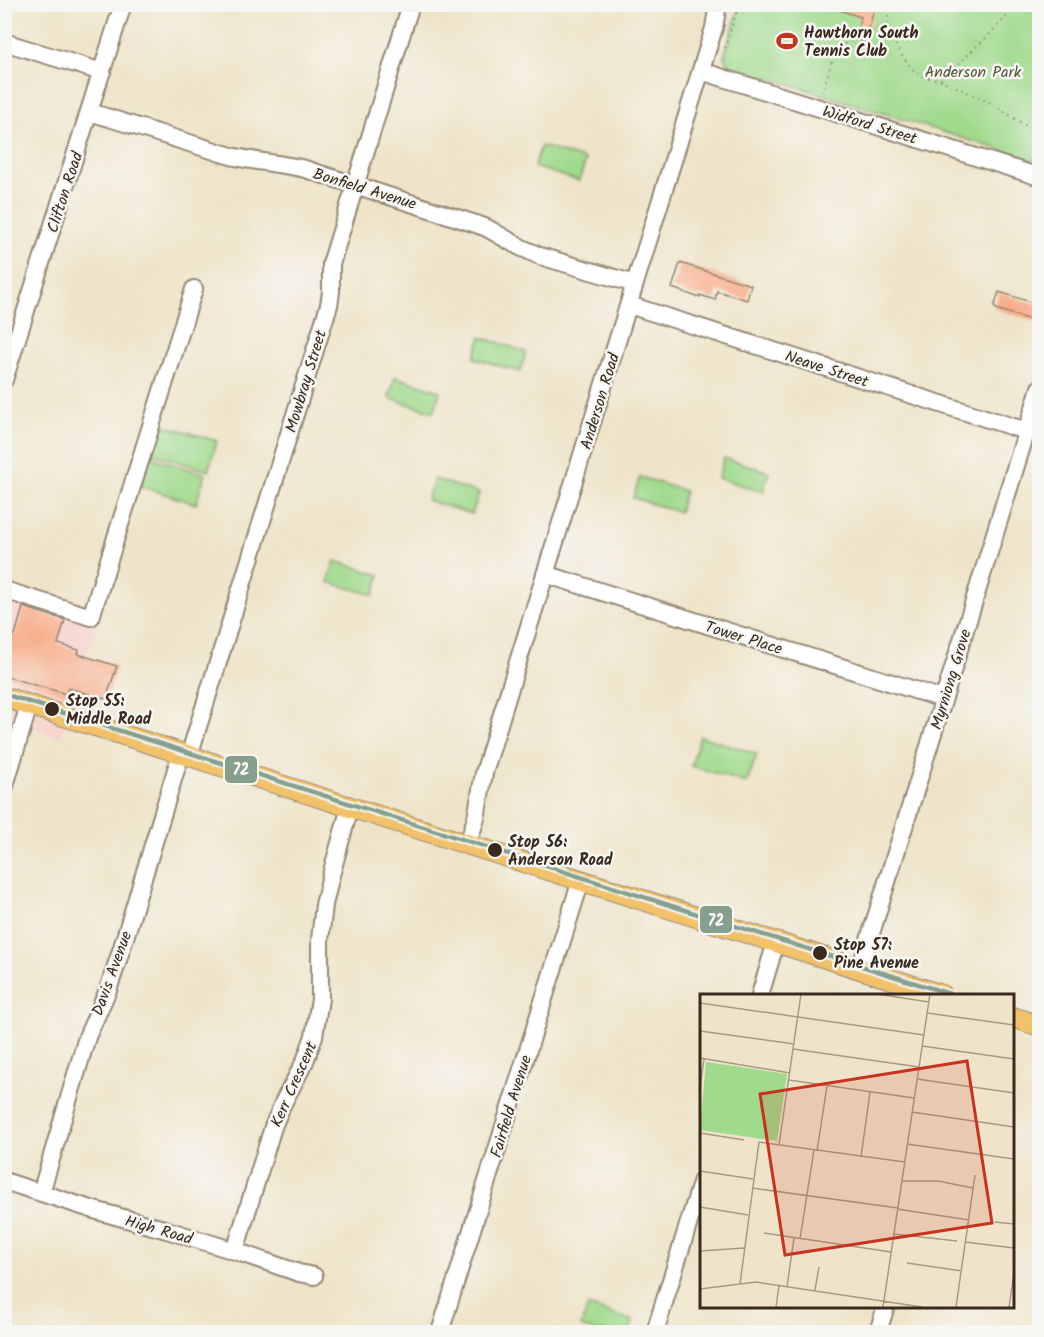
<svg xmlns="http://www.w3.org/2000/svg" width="1044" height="1337" viewBox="0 0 1044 1337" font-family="Kalam,sans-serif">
	<rect width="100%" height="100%" fill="#f6f6f2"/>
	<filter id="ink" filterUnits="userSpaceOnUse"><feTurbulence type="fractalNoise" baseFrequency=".0167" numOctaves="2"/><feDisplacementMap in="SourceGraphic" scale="12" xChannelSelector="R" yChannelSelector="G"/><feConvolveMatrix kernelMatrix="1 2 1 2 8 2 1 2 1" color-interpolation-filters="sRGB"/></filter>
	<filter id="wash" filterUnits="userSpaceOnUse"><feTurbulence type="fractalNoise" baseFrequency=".008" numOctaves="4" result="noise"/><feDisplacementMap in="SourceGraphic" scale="24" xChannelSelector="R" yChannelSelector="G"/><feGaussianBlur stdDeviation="1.35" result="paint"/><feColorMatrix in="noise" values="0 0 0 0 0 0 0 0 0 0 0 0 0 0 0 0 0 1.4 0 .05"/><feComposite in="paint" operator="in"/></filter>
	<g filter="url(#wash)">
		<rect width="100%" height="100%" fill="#efe4c9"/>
		<path fill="#f7d0ca" d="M5 593 97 624 61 737 11 721 5 743Z"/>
		<path fill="#a0da8d" stroke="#6e8256" stroke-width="1.5" d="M740 5H1039V162L728 65 724 57Z
			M541 146 586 160 579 181 534 167Z
			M481 337 526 352 520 372 474 358Z
			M395 377 440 391 434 412 389 398Z
			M160 424 217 441 208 471 151 453Z
			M149 457 205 474 196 504 140 486Z
			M724 458 769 472 763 492 718 478Z
			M640 477 685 491 679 512 633 498Z
			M434 479 479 493 472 514 427 500Z
			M335 561 380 575 374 595 328 582Z
			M700 736 757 754 747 783 691 766Z
			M588 1306 633 1321 629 1332H598L581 1327Z"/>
		<g id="blocks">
			<path fill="#f7ac87" d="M829 4H876L864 42 855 39 861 17 829 7Z
				M680 263 751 285 747 300 717 291 715 300 700 295V297H697L672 288Z
				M999 292 1040 305V323L996 309V308L994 307Z
				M23 607 65 620 58 644 79 650 78 654 117 666 106 699 68 688 66 694 4 676V632L15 635Z"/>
		</g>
	</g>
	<g filter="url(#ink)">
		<use href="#blocks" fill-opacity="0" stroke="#958774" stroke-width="1.5"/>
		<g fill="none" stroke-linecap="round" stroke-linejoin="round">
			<defs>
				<path id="minor" d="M4 42 102 72
					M701 71 1040 177
					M90 112 231 156C255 162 280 163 305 169L476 224 487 228 520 247 540 256 635 284
					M629 305 1026 431
					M4 380 123 4
					M545 574 943 699
					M4 590 91 617 194 289
					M189 756 329 305 331 292V264L411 4
					M4 789 29 705
					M468 844 476 818 484 773 517 665 714 28 718 4
					M860 969 1040 388
					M760 995 776 942
					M4 1181 94 1210 167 1230 235 1251 299 1273 314 1276
					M41 1193 87 1037 108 990 120 954 181 753
					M235 1251 273 1127 283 1103 305 1061 314 1036 320 999V940L324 905 331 875 350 807
					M440 1332 581 880
					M655 1332 702 1180
					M878 1332 886 1306"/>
				<path id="major" d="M4 697 942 995
					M1012 1017 1040 1026"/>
			</defs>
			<use href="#minor" stroke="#958774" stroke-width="20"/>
			<use href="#major" stroke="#958774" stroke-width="22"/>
			<path stroke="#958774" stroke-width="2" stroke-dasharray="1.5 4.5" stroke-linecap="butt" d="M890 4C889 9 888 14 888 19 887 34 903 60 914 70 921 77 931 79 941 80
				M1040 8H1020L1011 12 986 38 941 80 987 101 1028 127 1040 131
				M725 48 739 4
				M822 92C828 77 831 56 842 45L888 24"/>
			<use href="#minor" stroke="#fff" stroke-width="16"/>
			<use href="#major" stroke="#f2c26a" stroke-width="20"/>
			<defs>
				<path id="tram-1" d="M4 694 953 995"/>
			</defs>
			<use href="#tram-1" stroke="#f6f6f2" stroke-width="9"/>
			<use href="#tram-1" stroke="#87a08e" stroke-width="4.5"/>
		</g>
	</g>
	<defs>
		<symbol id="stadium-bare" viewBox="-9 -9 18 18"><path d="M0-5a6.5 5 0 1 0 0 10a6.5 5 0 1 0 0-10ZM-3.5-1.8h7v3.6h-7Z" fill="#c8321e" stroke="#f6f6f2" stroke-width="2.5" paint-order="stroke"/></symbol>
	</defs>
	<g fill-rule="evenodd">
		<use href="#stadium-bare" x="772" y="26" width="30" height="30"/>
	</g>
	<g fill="#3b2a1e" stroke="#f6f6f2" stroke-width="2">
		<circle cx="52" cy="709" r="8"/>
		<circle cx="495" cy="850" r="8"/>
		<circle cx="820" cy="953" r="8"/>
	</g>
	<g text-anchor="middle" stroke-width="5" stroke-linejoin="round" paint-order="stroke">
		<g font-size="16" font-weight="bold" fill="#3b2a1e" stroke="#f6f6f2" text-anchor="start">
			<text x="804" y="38">Hawthorn South<tspan x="804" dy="18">Tennis Club</tspan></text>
		</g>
		<g font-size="16" fill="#54563a" stroke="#f6f6f2">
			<text x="973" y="77">Anderson Park</text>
		</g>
		<g font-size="16" fill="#3b2a1e" stroke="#f6f6f2">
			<text transform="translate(870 124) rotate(17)" y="6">Widford Street</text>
			<text transform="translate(365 188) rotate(17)" y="6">Bonfield Avenue</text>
			<text transform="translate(64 192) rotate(-72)" y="6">Clifton Road</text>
			<text transform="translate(827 368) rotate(18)" y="6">Neave Street</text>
			<text transform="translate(305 381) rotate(-73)" y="6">Mowbray Street</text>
			<text transform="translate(599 401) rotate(-73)" y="6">Anderson Road</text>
			<text transform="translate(744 637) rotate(17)" y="6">Tower Place</text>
			<text transform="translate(950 679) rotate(-73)" y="6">Myrniong Grove</text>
			<text transform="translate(111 973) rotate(-70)" y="6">Davis Avenue</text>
			<text transform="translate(293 1084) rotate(-66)" y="6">Kerr Crescent</text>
			<text transform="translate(510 1106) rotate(-73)" y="6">Fairfield Avenue</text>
			<text transform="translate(159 1229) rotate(16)" y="6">High Road</text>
		</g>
		<g font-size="16" font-weight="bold" fill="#3b2a1e" stroke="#f6f6f2" text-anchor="start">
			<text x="66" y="706">Stop 55:<tspan x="66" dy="18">Middle Road</tspan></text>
			<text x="508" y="847">Stop 56:<tspan x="508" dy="18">Anderson Road</tspan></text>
			<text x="834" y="950">Stop 57:<tspan x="834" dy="18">Pine Avenue</tspan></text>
		</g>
	</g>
	<g transform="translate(700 994)">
		<rect width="314" height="314" fill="#efe4c9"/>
		<path d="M6 68 87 80 77 147 0 136Z" fill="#a0da8d"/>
		<path fill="none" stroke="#a79a85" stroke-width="1.5" d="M177 0 229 8M0 9 224 41M227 19 314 31M0 37 94 50M222 52 314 65M93 55 219 73M0 64 90 79M217 85 314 99M89 86 214 104M0 93 4 65M212 118 314 133M0 139 44 146M59 148 205 168M207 150 314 165M79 151 101 0M117 157 127 92M161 163 170 98M0 177 53 185M202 187H238L273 194M52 194 198 214M0 213 48 221M197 215 269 226M295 228 314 230M64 239 191 258M194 240 257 247M100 245 114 156M265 248 314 254M0 257 44 254M207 269 262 277M40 290 59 148M87 293 94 244M0 295 56 288 222 313M115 296 119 273M76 313 79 292M183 313 230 0M183 313 230 0M256 313 275 181M309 313 314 279"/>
		<path fill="#c8321e" fill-opacity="0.15" stroke="#c8321e" stroke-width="3" d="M267 67 292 229 85 261 60 100Z"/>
		<rect width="314" height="314" fill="none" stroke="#3b2a1e" stroke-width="3"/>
	</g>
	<g stroke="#f6f6f2" stroke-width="2">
		<rect x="224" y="755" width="34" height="29" rx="6" fill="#87a08e"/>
		<rect x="699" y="905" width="34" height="29" rx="6" fill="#87a08e"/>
	</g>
	<g font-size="16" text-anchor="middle" font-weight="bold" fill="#fff">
		<text x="241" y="775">72</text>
		<text x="716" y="926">72</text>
	</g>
	<rect width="1044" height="1337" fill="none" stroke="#f6f6f2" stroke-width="24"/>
</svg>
